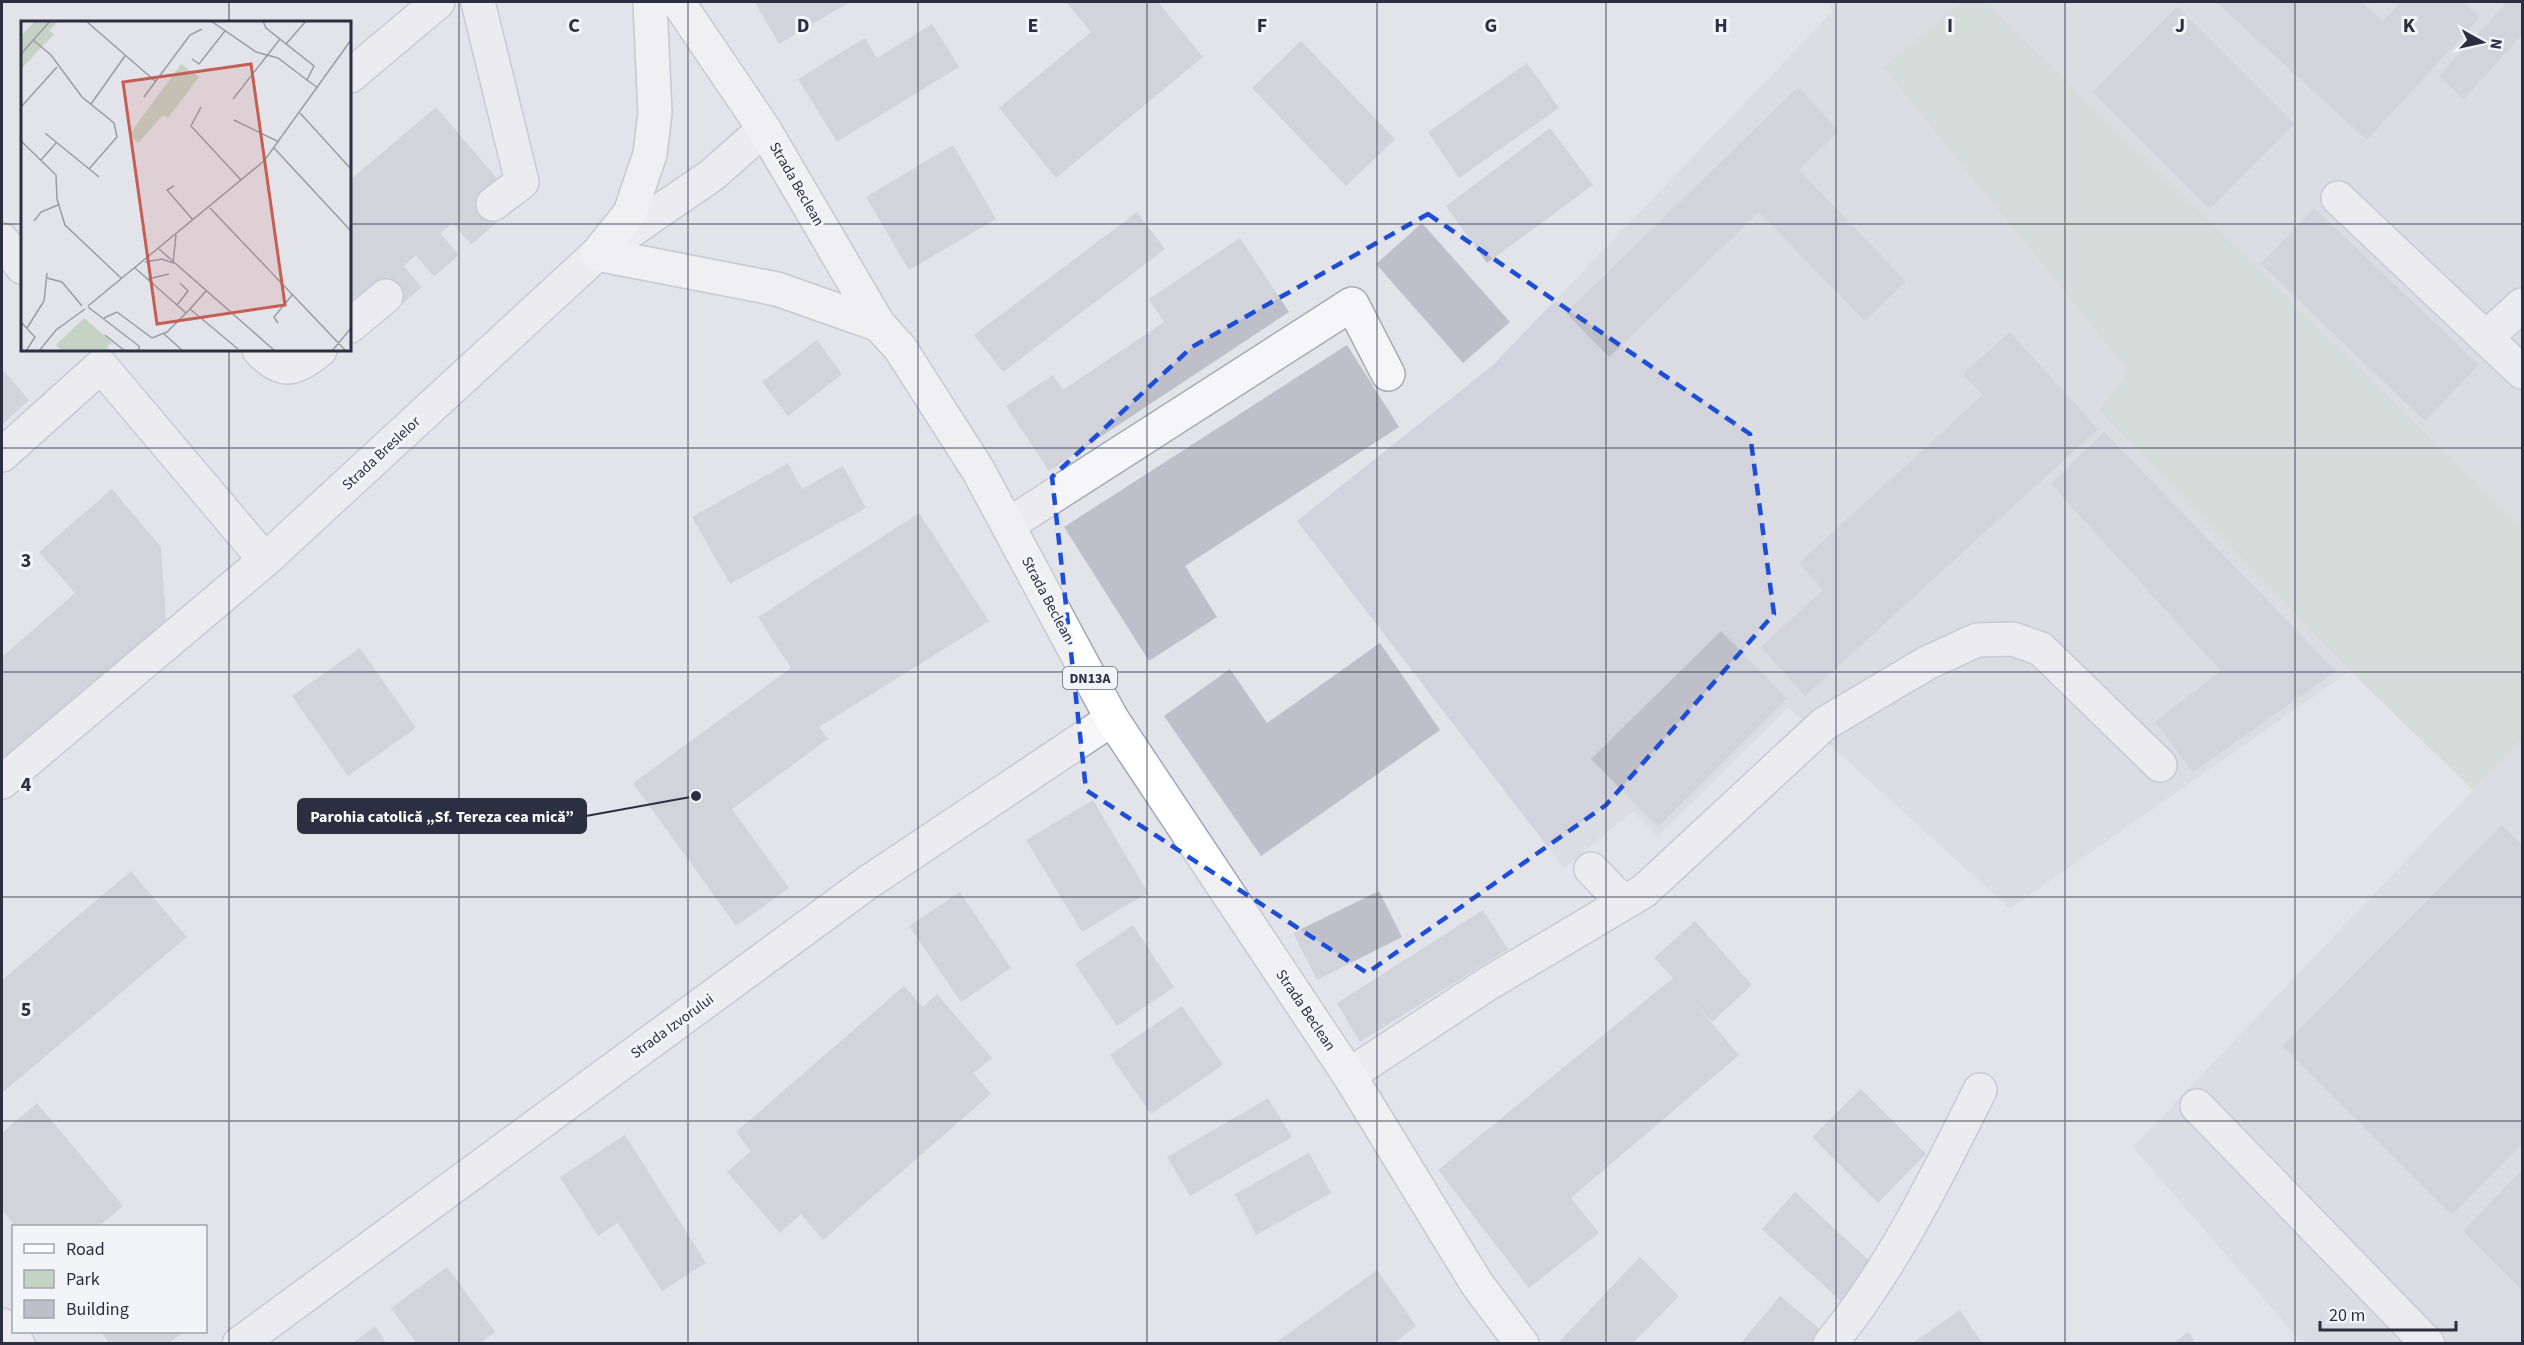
<svg xmlns="http://www.w3.org/2000/svg" width="2524" height="1345" viewBox="0 0 2524 1345" font-family="'Source Sans 3',sans-serif">
	<rect width="100%" height="100%" fill="#e3e4ea"/>
	<path fill="#d2d3dc" d="M1826 2H1960L1885 68 2129 372 2098 410 2350 671 2010 909 1788 707 1658 836 1633 811 1564 868 1297 521 1492 366 1833 11Z
		M1986 2H2522V527Z
		M2522 739V1343H2302L2133 1147Z"/>
	<path fill="#c5d3c5" d="M1960 2H1986L2522 527V739L2473 790 2350 671 2098 410 2129 372 1884 68Z"/>
	<path fill="#bebfc9" d="M755 2H850L779 44Z
		M1066 2H1158L1203 57 1056 178 999 108 1091 32Z
		M2216 2H2362L2383 21 2401 2H2463L2480 17 2367 140Z
		M2507 2H2522V35L2464 99 2439 76Z
		M2177 7 2294 124 2210 209 2093 92Z
		M932 24 959 67 837 142 798 79 865 38 877 58Z
		M1301 41 1395 139 1346 186 1252 88Z
		M1527 63 1559 108 1459 178 1428 132Z
		M1798 87 1839 131 1799 170 1906 281 1865 321 1759 212 1609 357 1566 313Z
		M436 107 499 181 350 314V180Z
		M1550 128 1593 185 1487 263 1446 206Z
		M953 145 996 219 909 270 866 197Z
		M2314 208 2479 365 2425 421 2261 264Z
		M1137 212 1165 249 1003 372 974 335Z
		M1422 223 1510 322 1463 363 1376 264Z
		M1240 238 1289 312 1049 471 1006 406 1053 375 1063 390 1164 322 1149 299Z
		M2010 332 2098 429 1805 696 1761 647 1823 590 1799 563 1983 395 1963 374Z
		M817 340 842 374 788 416 762 382Z
		M1347 345 1399 427 1185 566 1217 617 1149 661 1064 527Z
		M2 369 29 400 2 425Z
		M2104 432 2336 671 2193 772 2155 722 2221 671 2051 484Z
		M788 463 802 489 843 466 866 508 730 584 692 517Z
		M112 489 161 547 166 621 2 760V657L75 593 39 552Z
		M919 513 989 621 819 727 828 739 732 809 789 888 736 926 633 783 791 668 758 617Z
		M1721 631 1787 698 1658 827 1591 759Z
		M1380 643 1440 730 1261 856 1164 716 1230 669 1267 723Z
		M360 648 416 728 348 776 292 696Z
		M1093 800 1148 893 1082 932 1026 840Z
		M2502 825 2522 845V1144L2452 1215 2283 1046Z
		M131 871 187 937 2 1093V980Z
		M1379 891 1402 937 1317 980 1293 933Z
		M960 892 1011 968 961 1002 909 926Z
		M1483 910 1508 949 1360 1042 1337 1003Z
		M1695 921 1752 985 1712 1022 1691 999 1739 1055 1571 1198 1599 1233 1529 1288 1438 1170 1673 978 1654 958Z
		M1133 925 1174 987 1117 1026 1075 964Z
		M904 986 923 1007 937 994 992 1058 973 1073 991 1094 823 1240 801 1214 780 1233 727 1172 751 1151 736 1132Z
		M1182 1006 1223 1065 1151 1114 1110 1055Z
		M1861 1089 1926 1154 1878 1203 1812 1137Z
		M1268 1098 1292 1137 1190 1196 1167 1157Z
		M37 1103 123 1206 99 1226H15L2 1210V1133Z
		M625 1135 706 1263 662 1291 618 1223 598 1236 560 1177Z
		M1309 1153 1331 1193 1256 1235 1235 1194Z
		M2522 1170V1290L2463 1231Z
		M1795 1192 1877 1268 1844 1304 1762 1229Z
		M1640 1257 1679 1296 1632 1344H1557Z
		M447 1267 495 1332 479 1344H417L391 1308Z
		M1377 1270 1416 1326 1393 1344H1274Z
		M1780 1296 1821 1330 1809 1344H1740Z
		M1960 1310 1983 1344H1915L1914 1342Z
		M375 1326 387 1344H352Z
		M101 1332H184L168 1344H110Z
		M2188 1332 2196 1344H2172Z"/>
	<g fill="none" stroke-linecap="round" stroke-linejoin="round">
		<path stroke="#bec0c8" stroke-width="33" stroke-dasharray="33 16" stroke-linecap="butt" d="M386 296 493 204"/>
		<defs>
			<path id="minor" d="M478 2 522 182 493 204
				M350 76 438 2
				M2338 198 2522 372
				M2 240 22 267
				M350 326 386 296
				M2487 337 2522 305
				M259 350C283 376 295 369 320 350
				M2 455 101 366 265 560
				M1008 525 1352 304 1388 374
				M2 782 265 560 597 254 712 175 764 129
				M1591 869 1624 903
				M1349 1075 1489 983 1644 891 1824 724 1927 663 1977 640 2013 639 2041 649 2160 765
				M2197 1106 2428 1344
				M2 1325 18 1344
				M239 1344 867 883 1112 719
				M1830 1344C1893 1267 1936 1178 1980 1090"/>
			<path id="major" d="M650 2 655 113 650 154 630 213 597 254 777 289 879 325
				M678 2 764 129 879 325 900 348 978 470 1112 719 1349 1075 1477 1284 1522 1344"/>
		</defs>
		<use href="#minor" stroke="#a8aab4" stroke-width="36"/>
		<use href="#major" stroke="#a4a6b5" stroke-width="36"/>
		<use href="#minor" stroke="#f6f6f9" stroke-width="33"/>
		<use href="#major" stroke="#fff" stroke-width="33"/>
	</g>
	<path d="M0 0H2524V1345H0ZM1428 214 1750 434 1774 614 1606 805 1367 973 1086 790 1052 477 1192 347Z" fill="#e3e4ea" fill-opacity=".55" fill-rule="evenodd"/>
	<path fill="none" stroke="#1d4ed8" stroke-width="4.5" stroke-dasharray="12 8" stroke-linejoin="round" d="M1428 214 1750 434 1774 614 1606 805 1367 973 1086 790 1052 477 1192 347Z"/>
	<path fill="none" stroke="#2c2f41" stroke-width="1.5" stroke-opacity="0.55" d="M229 2V22M459 2V1344M688 2V1344M918 2V1344M1147 2V1344M1377 2V1344M1606 2V1344M1836 2V1344M2065 2V1344M2295 2V1344M2 224H22M350 224H2522M229 350V1344M2 448H2522M2 672H2522M2 897H2522M2 1121H2522"/>
	<g text-anchor="middle" stroke-width="6" stroke-linejoin="round" paint-order="stroke">
		<rect fill="#f3f4f8" stroke="#686a78" stroke-width="1.5" x="1063" y="667" width="54" height="22" rx="4.5"/>
		<g font-size="14" font-weight="bold" fill="#2c2f41">
			<text x="1090" y="683">DN13A</text>
		</g>
		<g font-size="15" fill="#2c2f41" stroke="#f3f4f8">
			<text transform="translate(797 184) rotate(60)" y="5">Strada Beclean</text>
			<text transform="translate(381 453) rotate(-43)" y="5">Strada Breslelor</text>
			<text transform="translate(1048 599) rotate(62)" y="5">Strada Beclean</text>
			<text transform="translate(1306 1010) rotate(56)" y="5">Strada Beclean</text>
			<text transform="translate(672 1026) rotate(-36)" y="5">Strada Izvorului</text>
		</g>
	</g>
	<g transform="translate(21 21)">
		<rect width="330" height="330" fill="#e3e4ea"/>
		<path d="M14 0H37L28 10 33 13 0 48V15ZM160 43 178 56 147 97 142 94 117 122 108 114ZM63 297 91 321 86 326 90 330H41L35 324Z" fill="#c5d3c5"/>
		<path fill="none" stroke="#9a9ca6" stroke-width="1.5" d="M65 0 134 60M190 0 235 31 257 37 286 59M242 0 245 7 293 45 286 59 297 67M12 19 30 34 61 76 93 102 96 116 68 148M265 23 285 0M0 33 29 0M171 38 178 43 204 10M123 76 169 14 181 8M212 78 259 18M70 83 104 35M0 86 36 46M180 86 170 105 220 159M279 92 330 148M213 99 258 121M24 112 78 156M0 120 35 154 36 178 44 204 100 257M253 127 330 210M20 139 35 122M153 165 146 169 172 199M189 187 325 330M13 200 20 191 37 184M138 228 254 330M124 241 141 238 152 242 155 214M114 247 165 292M26 257 41 261 61 285M127 258 148 253M185 270 169 288 217 328M156 284 167 270 159 262M67 285 243 140 330 19M67 286 118 325V330M83 297 96 291 131 317 146 311 169 288M0 301 14 316 5 330M257 302 253 296 272 273M6 307 23 280 26 252M143 313 162 330M84 314 104 330M18 330 35 309 64 288M311 330 330 307"/>
		<path fill="#c35f54" fill-opacity="0.15" stroke="#c35f54" stroke-width="3" d="M230 43 264 284 136 303 102 61Z"/>
		<rect width="330" height="330" fill="none" stroke="#2c2f41" stroke-width="3"/>
	</g>
	<g font-size="20" text-anchor="middle" font-weight="bold" fill="#2c2f41" stroke="#f3f4f8" stroke-width="6" stroke-linejoin="round" paint-order="stroke">
		<text x="574" y="32">C</text>
		<text x="803" y="32">D</text>
		<text x="1033" y="32">E</text>
		<text x="1262" y="32">F</text>
		<text x="1491" y="32">G</text>
		<text x="1721" y="32">H</text>
		<text x="1950" y="32">I</text>
		<text x="2180" y="32">J</text>
		<text x="2409" y="32">K</text>
		<text x="26" y="567">3</text>
		<text x="26" y="791">4</text>
		<text x="26" y="1016">5</text>
	</g>
	<path fill="none" stroke="#2c2f41" stroke-width="2" d="M696 796L586 816"/>
	<circle fill="#2c2f41" stroke="#f3f4f8" stroke-width="2" cx="696" cy="796" r="6"/>
	<rect fill="#2c2f41" stroke="#2c2f41" stroke-width="2" x="298" y="799" width="288" height="34" rx="6"/>
	<g font-size="16" text-anchor="middle" font-weight="bold" fill="#fff">
		<text x="442" y="822">Parohia catolică „Sf. Tereza cea mică”</text>
	</g>
	<rect width="2524" height="1345" fill="none" stroke="#2c2f41" stroke-width="6"/>
	<rect x="12" y="1225" width="195" height="108" fill="#f3f4f8" stroke="#a3a5af" stroke-width="1.5"/>
	<rect x="24" y="1244" width="30" height="9" fill="#ffffff" stroke="#a3a5af" stroke-width="1.5"/>
	<text x="66" y="1255" font-size="18" fill="#2c2f41">Road</text>
	<rect x="24" y="1270" width="30" height="18" fill="#c5d3c5" stroke="#a3a5af" stroke-width="1.5"/>
	<text x="66" y="1285" font-size="18" fill="#2c2f41">Park</text>
	<rect x="24" y="1300" width="30" height="18" fill="#bebfc9" stroke="#a3a5af" stroke-width="1.5"/>
	<text x="66" y="1315" font-size="18" fill="#2c2f41">Building</text>
	<g transform="translate(2482 42) rotate(98)" stroke="#f3f4f8" stroke-width="4.5" paint-order="stroke">
	<path d="M0-4.5L10 22L0 15L-10 22Z" fill="#2c2f41"/>
	<text y="-9" font-size="16" font-weight="bold" text-anchor="middle" fill="#2c2f41">N</text>
	</g>
	<path d="M2320 1321v9h136v-9" fill="none" stroke="#2c2f41" stroke-width="3"/>
	<text x="2329" y="1321" font-size="18" fill="#2c2f41" stroke="#f3f4f8" stroke-width="4.5" paint-order="stroke">20 m</text>
</svg>
